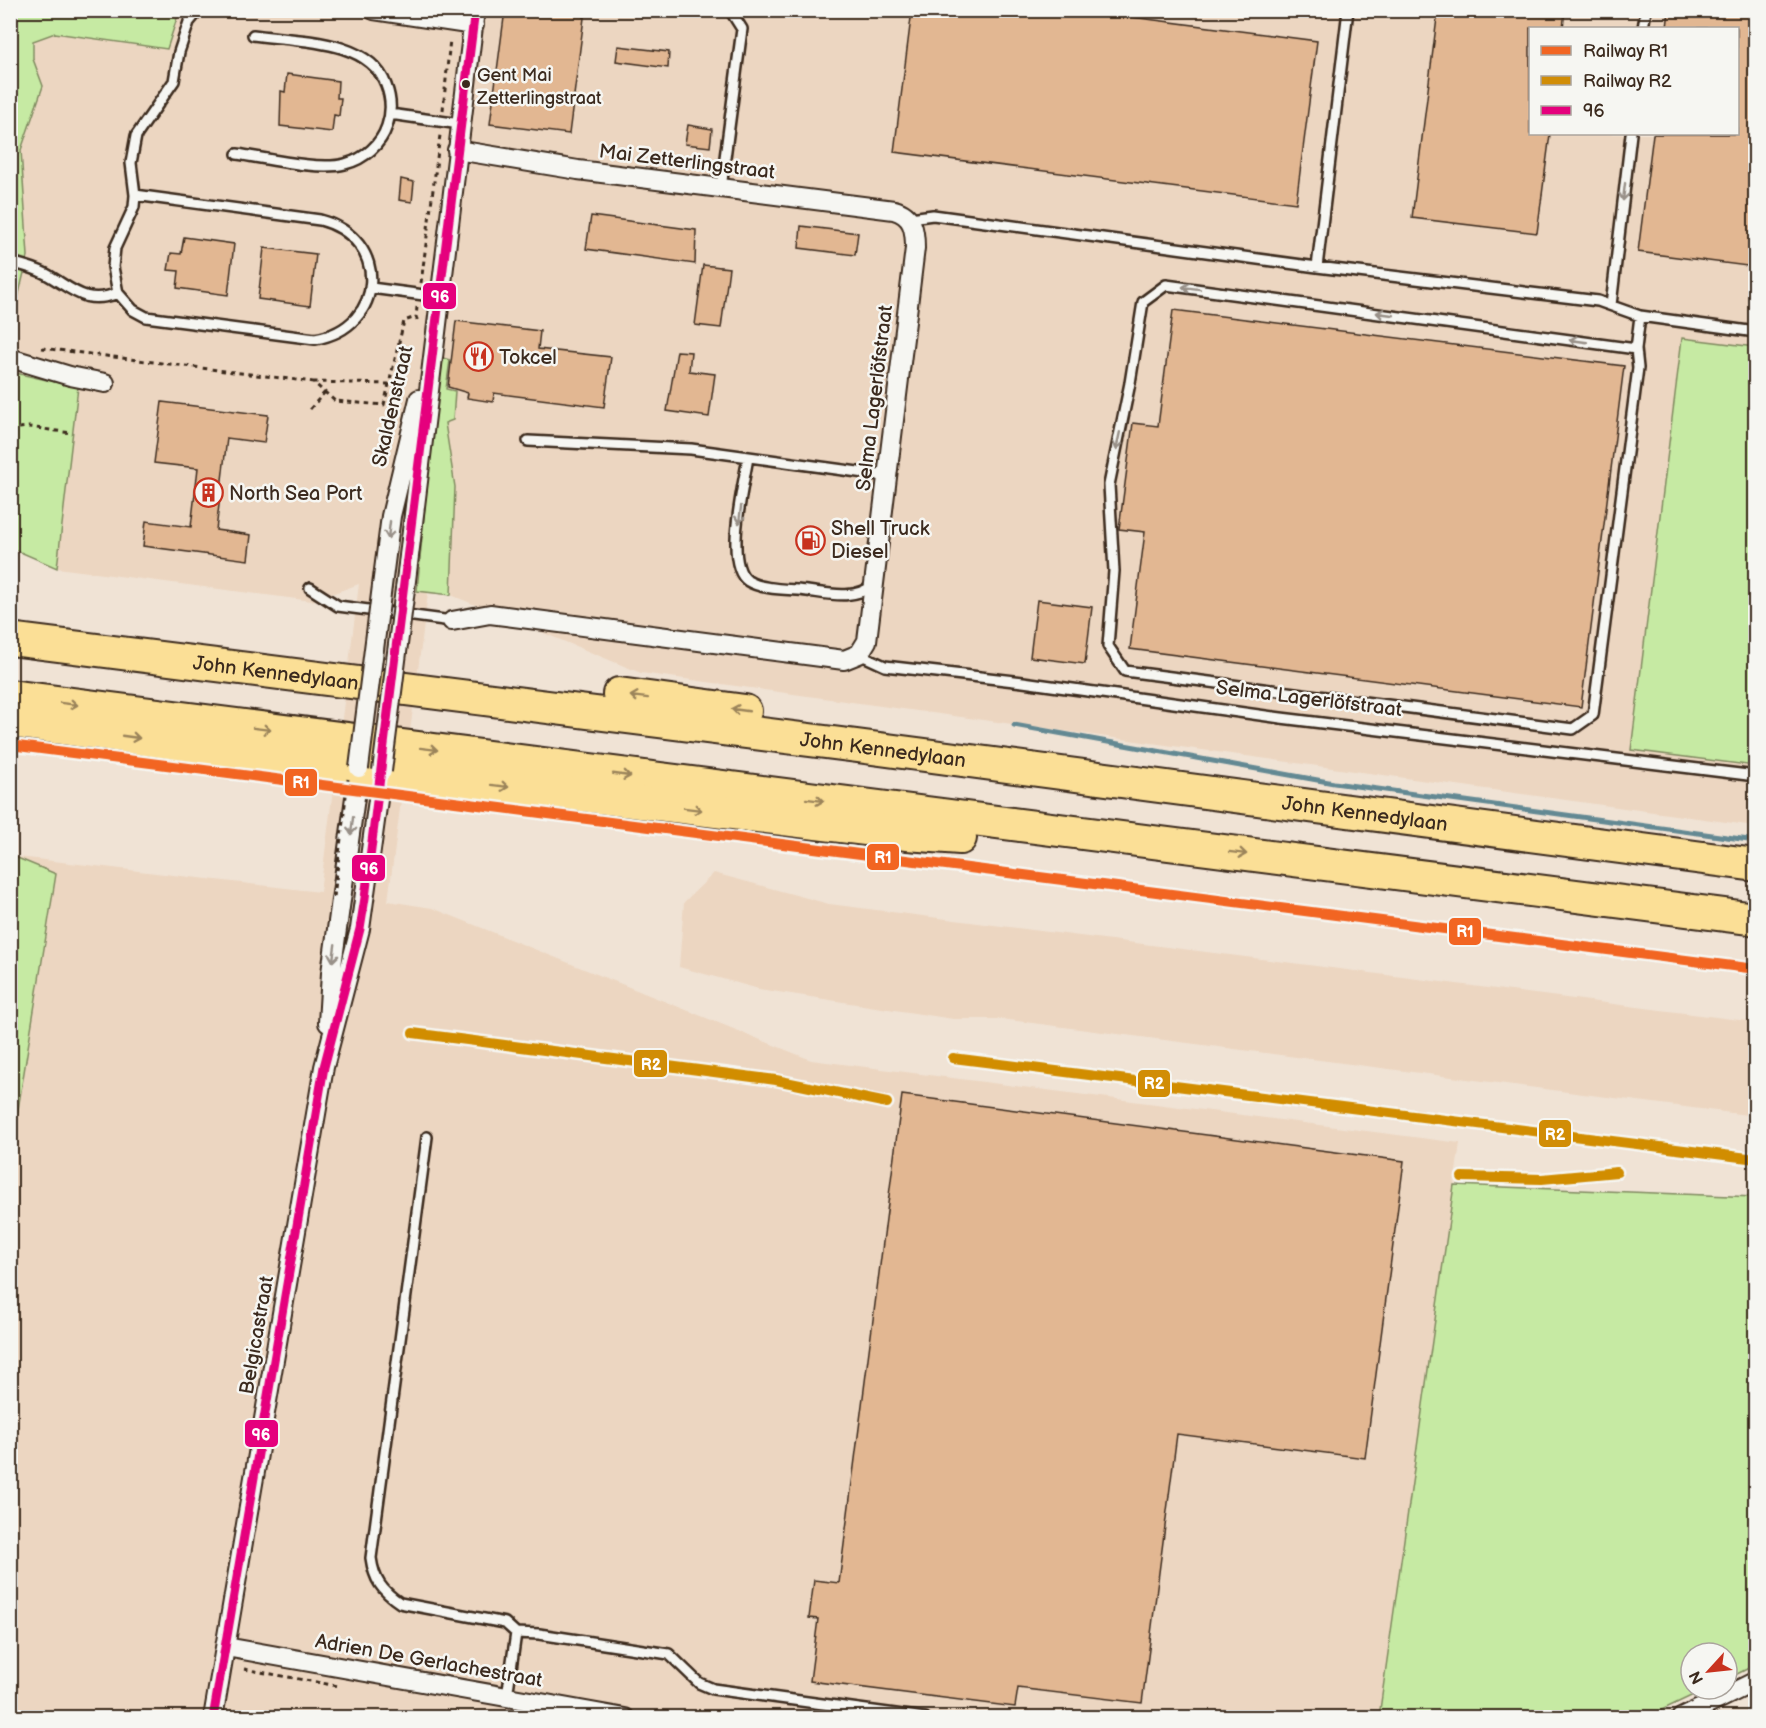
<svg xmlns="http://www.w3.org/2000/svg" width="1766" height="1728" viewBox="0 0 1766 1728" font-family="'Balsamiq Sans',sans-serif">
	<rect width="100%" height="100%" fill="#f0e3d5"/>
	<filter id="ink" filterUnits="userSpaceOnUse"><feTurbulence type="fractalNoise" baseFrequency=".0167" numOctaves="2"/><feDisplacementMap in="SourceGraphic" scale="12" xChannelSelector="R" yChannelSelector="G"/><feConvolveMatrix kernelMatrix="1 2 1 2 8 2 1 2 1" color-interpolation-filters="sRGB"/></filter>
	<g filter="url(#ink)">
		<path fill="#ecd6c1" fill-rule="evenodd" d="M36 11H1755V826L641 673 451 595 428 593 388 901 432 908 811 1060 1460 1143 1379 1717H11L10 856 320 892 359 584 312 601 57 568 27 441 10 348 11 327 28 256 21 150 43 86 33 59ZM1530 28H1738V134H1530Z
			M714 873 829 904 1755 1022V1116L1001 1019H953L759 989 679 967 684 902Z"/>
		<path fill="#c6eaa3" stroke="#808a60" stroke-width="1.5" d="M11 11H182L178 15 167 49 55 33 33 41V59L43 86 21 150 28 256 11 327Z
			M1682 338 1755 347V766L1631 750Z
			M443 358 450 360 446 389 455 391 453 420 445 423 455 487 451 595 417 591 429 462Z
			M11 372 78 387 57 568 11 548Z
			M15 857 56 874 11 1153 10 885Z
			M1454 1185 1755 1197V1665L1727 1679V1653H1691V1689H1706L1647 1717H1379Z"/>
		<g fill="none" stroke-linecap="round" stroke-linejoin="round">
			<path stroke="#648993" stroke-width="5" d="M1014 725 1334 783 1756 841"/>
		</g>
		<path fill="#e2b792" stroke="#3b2a1e" stroke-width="1.5" d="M505 10H585L569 134 490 124Z
			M912 10H1102L1101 13 1317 41 1296 203 894 152Z
			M1438 10H1565L1563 28H1530V134H1550L1537 233 1412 218Z
			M1669 10H1755V267L1638 252 1653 134H1737V28H1667Z
			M618 46 669 52 668 68 616 61Z
			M287 74 338 81 337 98H341L339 116 334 115 332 132 280 126 281 91 285 92Z
			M688 125 712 129 710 147 685 144Z
			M401 179 414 182 412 202 399 200Z
			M591 216 696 230 695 264 586 249Z
			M801 226 858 233 855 255 799 248Z
			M184 237 234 244 228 295 177 288 179 271 168 270 171 253 181 254Z
			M264 248 316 254 310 306 258 299Z
			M703 265 729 268 721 328 695 325Z
			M1173 310 1624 366 1581 707 1130 649 1145 532 1119 529 1133 423 1158 426Z
			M456 321 540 331 538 349 611 357 604 407 494 393 493 402 467 398 468 393 448 387Z
			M677 351 691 352 689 371 715 374 709 417 667 411Z
			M162 402 268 415 264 443 227 438 216 530 251 535 248 560 143 546 146 521 191 527 198 468 154 463Z
			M1037 600 1092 607 1085 664 1030 657Z
			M902 1095 1404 1161 1365 1458 1177 1434 1142 1703 1018 1688 1015 1707 810 1681 818 1619 809 1618 814 1580 839 1583Z"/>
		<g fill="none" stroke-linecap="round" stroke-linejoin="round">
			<defs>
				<path id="lane" d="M1643 28 1646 10
					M390 114 460 124
					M237 154C265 158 319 171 345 164 365 159 381 144 387 126 392 112 391 98 386 85 369 38 295 41 253 35
					M721 188 742 29 730 10
					M135 195 320 220C390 238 387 327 315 339L146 317 133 310 118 293 113 267 115 248 134 207 135 195 131 163 136 136 174 81 179 52 189 22 199 10
					M910 218 933 215 1317 267 1598 301 1640 316 1756 332
					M10 262C22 265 35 268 46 274 73 289 85 306 118 293
					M1317 267 1348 10
					M371 288 439 297
					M1611 305 1631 134
					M1636 349 1166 285 1143 302 1130 383 1109 485 1114 571 1108 646 1125 671 1573 729 1593 715 1638 368 1636 349 1640 316
					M528 441 691 449 887 476
					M748 457C744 484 723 564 748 581 762 590 791 589 807 591 830 594 854 600 874 585
					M310 588 338 606 452 621
					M859 654 885 666 1023 682 1281 718 1756 776
					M427 1137 371 1558C374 1580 382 1591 400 1603L505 1623 516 1633 507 1697
					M516 1633 539 1634 669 1654 699 1683 713 1689 925 1718"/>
				<path id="street" d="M374 10 474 25
					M10 358 70 376 105 383
					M382 586 391 516 419 399
					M405 589 475 10
					M452 621 490 614 844 660 859 654 867 641 915 248C915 230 913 215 894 210L578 170 457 150
					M328 1023 331 973 359 768
					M226 1647 625 1718
					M213 1718 324 1067 360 929 382 771
					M1681 1718 1756 1681"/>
				<g id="highway">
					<path id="s1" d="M10 639 857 746 1756 865"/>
					<path d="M619 694 745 711"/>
					<path d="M10 696 1756 919"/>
					<path d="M10 721 382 771 907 834 960 838"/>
				</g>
			</defs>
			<use href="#lane" stroke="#3b2a1e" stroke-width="14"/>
			<use href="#street" stroke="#3b2a1e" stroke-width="22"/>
			<use href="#highway" stroke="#3b2a1e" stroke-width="36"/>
			<path stroke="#3b2a1e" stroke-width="3" stroke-dasharray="4.5 4.5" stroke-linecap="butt" d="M443 110 450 39
				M421 283 440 135
				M417 307 416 317 419 324
				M42 348 313 382 335 401 384 405 404 321 416 317
				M313 382 389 384
				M310 409 325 392
				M10 429 29 427 71 433
				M244 1669 338 1686"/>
			<use href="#lane" stroke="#f6f6f2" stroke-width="9"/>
			<use href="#street" stroke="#f6f6f2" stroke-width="18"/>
			<use href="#highway" stroke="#fbdf96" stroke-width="32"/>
			<defs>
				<path id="street-bridge" d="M359 768 382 586
					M382 771 405 589"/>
			</defs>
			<use href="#street-bridge" stroke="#3b2a1e" stroke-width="22" stroke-linecap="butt"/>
			<path stroke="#3b2a1e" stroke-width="3" stroke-dasharray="4.5 4.5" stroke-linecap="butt" d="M334 897 348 779"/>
			<use href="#street-bridge" stroke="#f6f6f2" stroke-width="18"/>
			<defs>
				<path id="bus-1" d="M213 1718 324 1067 360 929 365 898 475 10"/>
			</defs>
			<use href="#bus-1" stroke="#f6f6f2" stroke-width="14"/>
			<use href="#bus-1" stroke="#e5007d" stroke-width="9"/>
			<defs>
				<path id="rail-1" d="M10 745 1756 969"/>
				<path id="rail-2" d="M413 1033 776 1080 887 1103
					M953 1058 1756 1159
					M1462 1177 1542 1179 1617 1172"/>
			</defs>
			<use href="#rail-1" stroke="#f6f6f2" stroke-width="15"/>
			<use href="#rail-2" stroke="#f6f6f2" stroke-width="15"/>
			<use href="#rail-1" stroke="#f26522" stroke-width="10"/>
			<use href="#rail-2" stroke="#d18d06" stroke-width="10"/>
		</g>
		<defs><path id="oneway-shaft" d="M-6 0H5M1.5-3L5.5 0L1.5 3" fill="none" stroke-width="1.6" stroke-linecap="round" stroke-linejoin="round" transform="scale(1.5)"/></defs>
		<g stroke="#989088">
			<use href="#oneway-shaft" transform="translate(1624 192) rotate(97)"/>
			<use href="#oneway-shaft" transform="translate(1191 288) rotate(-173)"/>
			<use href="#oneway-shaft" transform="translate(1385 314) rotate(-172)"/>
			<use href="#oneway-shaft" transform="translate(1578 341) rotate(-172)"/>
			<use href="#oneway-shaft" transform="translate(1118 441) rotate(102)"/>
			<use href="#oneway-shaft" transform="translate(740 515) rotate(97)"/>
			<use href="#oneway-shaft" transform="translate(389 530) rotate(97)"/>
			<use href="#oneway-shaft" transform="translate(352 826) rotate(97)"/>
			<use href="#oneway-shaft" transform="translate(334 953) rotate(98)"/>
		</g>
		<g stroke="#9b845a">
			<use href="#oneway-shaft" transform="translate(639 697) rotate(-173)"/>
			<use href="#oneway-shaft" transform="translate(69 704) rotate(7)"/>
			<use href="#oneway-shaft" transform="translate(740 710) rotate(-172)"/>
			<use href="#oneway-shaft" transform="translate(262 729) rotate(7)"/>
			<use href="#oneway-shaft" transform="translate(131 737) rotate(8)"/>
			<use href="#oneway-shaft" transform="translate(429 749) rotate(7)"/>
			<use href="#oneway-shaft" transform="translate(622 775) rotate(8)"/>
			<use href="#oneway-shaft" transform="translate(500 786) rotate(7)"/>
			<use href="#oneway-shaft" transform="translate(815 800) rotate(7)"/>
			<use href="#oneway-shaft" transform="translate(693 809) rotate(7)"/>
			<use href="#oneway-shaft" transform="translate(1238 853) rotate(7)"/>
		</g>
	</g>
	<defs>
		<symbol id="restaurant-ring" viewBox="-11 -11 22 22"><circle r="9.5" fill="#f6f6f2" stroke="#c8321e" stroke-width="1.5"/><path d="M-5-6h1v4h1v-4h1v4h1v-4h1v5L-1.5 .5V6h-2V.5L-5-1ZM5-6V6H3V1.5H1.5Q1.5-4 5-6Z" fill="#c8321e"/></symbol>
		<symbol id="building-ring" viewBox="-11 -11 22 22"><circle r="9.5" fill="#f6f6f2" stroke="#c8321e" stroke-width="1.5"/><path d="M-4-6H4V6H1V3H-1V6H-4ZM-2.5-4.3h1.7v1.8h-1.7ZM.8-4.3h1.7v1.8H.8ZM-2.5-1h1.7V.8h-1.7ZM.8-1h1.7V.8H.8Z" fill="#c8321e"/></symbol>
		<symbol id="fuel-ring" viewBox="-11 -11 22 22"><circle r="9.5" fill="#f6f6f2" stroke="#c8321e" stroke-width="1.5"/><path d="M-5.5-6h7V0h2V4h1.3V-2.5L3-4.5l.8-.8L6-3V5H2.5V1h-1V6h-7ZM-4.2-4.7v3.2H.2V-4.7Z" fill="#c8321e"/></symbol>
	</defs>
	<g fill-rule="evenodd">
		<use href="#restaurant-ring" x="462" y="340" width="33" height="33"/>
		<use href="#building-ring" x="192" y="476" width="33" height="33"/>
		<use href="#fuel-ring" x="794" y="524" width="33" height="33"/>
	</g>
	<circle fill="#3b2a1e" stroke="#f6f6f2" stroke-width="2" cx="466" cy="84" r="5"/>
	<g text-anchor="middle" stroke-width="5" stroke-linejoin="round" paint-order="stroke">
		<g font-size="18" fill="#3b2a1e" stroke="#f6f6f2" text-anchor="start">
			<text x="477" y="81">Gent Mai<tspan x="477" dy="23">Zetterlingstraat</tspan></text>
		</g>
		<g font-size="20" fill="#3b2a1e" stroke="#f6f6f2">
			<text transform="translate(687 161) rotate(7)" y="7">Mai Zetterlingstraat</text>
			<text transform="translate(874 398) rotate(-83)" y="7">Selma Lagerlöfstraat</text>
			<text transform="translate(392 406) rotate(-77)" y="7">Skaldenstraat</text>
			<text dy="7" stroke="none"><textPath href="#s1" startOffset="268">John Kennedylaan</textPath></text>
			<text transform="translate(1309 698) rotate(7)" y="7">Selma Lagerlöfstraat</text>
			<text dy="7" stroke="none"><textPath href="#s1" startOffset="880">John Kennedylaan</textPath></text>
			<text dy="7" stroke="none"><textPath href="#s1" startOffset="1366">John Kennedylaan</textPath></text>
			<text transform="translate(256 1335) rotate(-80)" y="7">Belgicastraat</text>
			<text transform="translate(429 1660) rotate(10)" y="7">Adrien De Gerlachestraat</text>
		</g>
		<g font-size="20" fill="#3b2a1e" stroke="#f6f6f2" text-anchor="start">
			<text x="499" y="364">Tokcel</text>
			<text x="229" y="500">North Sea Port</text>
			<text x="831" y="535">Shell Truck<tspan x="831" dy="23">Diesel</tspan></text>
		</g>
	</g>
	<g stroke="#f6f6f2" stroke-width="2">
		<rect x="422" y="282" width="35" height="28" rx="6" fill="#e5007d"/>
		<rect x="284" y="768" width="34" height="29" rx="6" fill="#f26522"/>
		<rect x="866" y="843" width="34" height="28" rx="6" fill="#f26522"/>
		<rect x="351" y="854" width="35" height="28" rx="6" fill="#e5007d"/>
		<rect x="1448" y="917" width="34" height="29" rx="6" fill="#f26522"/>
		<rect x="633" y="1049" width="35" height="29" rx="6" fill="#d18d06"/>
		<rect x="1137" y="1069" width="34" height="29" rx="6" fill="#d18d06"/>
		<rect x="1538" y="1119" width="34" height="29" rx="6" fill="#d18d06"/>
		<rect x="244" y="1419" width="35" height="29" rx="6" fill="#e5007d"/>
	</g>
	<g font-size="16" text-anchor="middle" font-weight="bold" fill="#fff">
		<text x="440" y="302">96</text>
		<text x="301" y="788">R1</text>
		<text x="883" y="863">R1</text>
		<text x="369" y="874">96</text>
		<text x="1465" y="937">R1</text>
		<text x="651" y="1070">R2</text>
		<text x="1154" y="1089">R2</text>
		<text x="1555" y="1140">R2</text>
		<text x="261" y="1440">96</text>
	</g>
	<rect width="1766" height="1728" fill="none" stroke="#f6f6f2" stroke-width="36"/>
	<rect x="18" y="18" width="1730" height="1692" fill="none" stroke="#3b2a1e" stroke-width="2" filter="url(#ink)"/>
	<rect x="1529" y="27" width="210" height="108" fill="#f6f6f2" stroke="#aba49d" stroke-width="1.5"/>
	<rect x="1541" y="46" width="30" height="9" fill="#f26522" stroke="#aba49d" stroke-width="1.5"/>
	<text x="1583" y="57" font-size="18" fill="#3b2a1e">Railway R1</text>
	<rect x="1541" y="76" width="30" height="9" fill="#d18d06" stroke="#aba49d" stroke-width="1.5"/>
	<text x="1583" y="87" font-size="18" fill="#3b2a1e">Railway R2</text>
	<rect x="1541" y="106" width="30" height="9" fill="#e5007d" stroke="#aba49d" stroke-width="1.5"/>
	<text x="1583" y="117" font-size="18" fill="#3b2a1e">96</text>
	<g transform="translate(1709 1671) rotate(243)"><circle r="28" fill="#f6f6f2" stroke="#aba49d" stroke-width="1.5"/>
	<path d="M0-4.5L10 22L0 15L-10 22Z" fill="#c8321e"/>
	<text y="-9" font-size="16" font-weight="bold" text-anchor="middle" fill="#3b2a1e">N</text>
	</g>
</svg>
